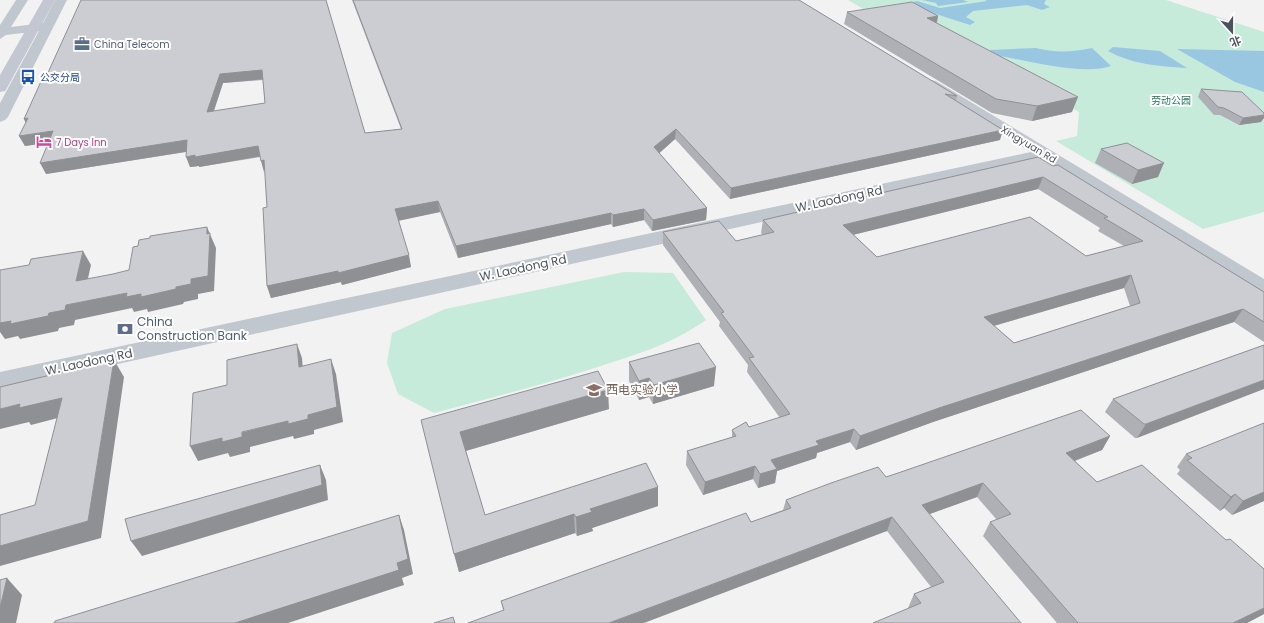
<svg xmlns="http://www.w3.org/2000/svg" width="1264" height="623" viewBox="0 0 1264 623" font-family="Poppins,'Noto Sans SC',sans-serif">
	<rect width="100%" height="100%" fill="#f3f2f2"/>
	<path fill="#c6ebda" d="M848 0H1166L1264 32V212L1203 229 1056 141 1077 136 1079 112 938 38 879 18Z
		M624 272 673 273 706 320C672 344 640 353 601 366 546 384 490 398 434 413L398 394 387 363 392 333 445 309Z"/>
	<path fill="#99c7e2" d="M922 0H963L968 2 938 6 936 3Z
		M985 0H1046L1044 4 1050 7 1042 10 1027 5 973 11 966 17 975 22 970 25 908 5 909 3 917 1 940 8 987 1Z
		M1113 47 1160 51 1187 68C1158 66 1134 65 1108 51Z
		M1036 48C1055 53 1073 52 1092 48L1111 66C1082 76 1026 60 995 55L990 50Z
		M1177 49 1264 51V92L1235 82Z"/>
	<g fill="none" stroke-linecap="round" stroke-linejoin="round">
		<path fill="#c1c7ce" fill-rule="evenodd" d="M16 0H28L11 27 43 23 55 0H67L8 117 5 120 0 122V103L39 31 6 35 0 39V25Z
			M931 80 936 81 1264 279V295L1257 293 1043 160 0 390V372L1031 152 926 87 924 84 926 81Z"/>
		<path fill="#c2c7d2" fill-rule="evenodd" d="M43 0H55L7 88 5 91 0 92V75Z"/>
	</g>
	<path fill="#afb0b5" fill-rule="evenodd" d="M326 0 365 133 401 129 352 0H799L957 96 956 101 1000 140 730 199 675 139 659 153 707 208 706 220 652 231 644 220 613 227 611 224 458 258 440 212 399 220 411 267 342 285 341 282 271 298 267 286V207L265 172 260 157 199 167V166L190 167 186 152 46 174 48 143 25 146 19 136 26 123 24 119 46 77ZM263 80 265 103 214 111 223 83Z
		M847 12 938 16 937 23 1072 112 1032 121 992 113 844 24Z
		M1201 89 1261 122 1239 125 1220 115H1214L1198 97Z
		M1101 149 1158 177 1132 184 1095 163Z
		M1053 166 1264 292V342L1234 322 933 422 856 450 850 442 817 453 816 458 777 471 775 483 758 488 753 479 703 495 686 465 687 451 732 437V430L749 427 780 418 747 372 748 365 719 326 720 322 663 245V232L736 241 763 235 761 233 763 220ZM1038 189 1100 228 1098 231 1124 246 1086 256 877 257 853 235ZM1124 288 1130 306 1014 343 994 326Z
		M1264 345 1137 438H1135L1105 412 1113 399Z
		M629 362 714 386 653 404 649 397 639 400 629 381Z
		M609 409 466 451 485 515 658 487V506L592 528 593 531 577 536 575 533 459 572 421 420Z
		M1110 436 1102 450 1075 461 1097 482 1226 540 1264 569V614L1247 623H1057L983 536 990 522 997 520 977 497 929 514 1021 623 909 608H908L914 594 931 587 887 531 503 610 501 601 751 522 783 510 786 500 886 477Z
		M1186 454 1264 501 1232 515 1224 508 1220 511 1177 474 1180 470 1177 467Z"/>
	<path fill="#8f9094" d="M938 16 935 29 927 18Z
		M262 70 266 79 223 83 210 122 207 112 220 74Z
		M1078 97 1072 112 1032 121 1037 106Z
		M1264 115V118L1261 122 1239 125 1243 118Z
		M28 118 29 129 24 119Z
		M676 129 675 139 654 158V147Z
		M1003 130 1000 140 730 199 731 188Z
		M53 131 58 141 25 146 19 136Z
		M187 140 191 151 46 174 40 163Z
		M258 146 262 156 199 167V166L190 167 186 157Z
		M264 160V172L261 161Z
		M1164 163 1158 177 1132 184 1138 170Z
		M1043 177 1038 189 840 238 843 225Z
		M438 201 440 212 398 221 395 209Z
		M707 208 706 220 652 231 653 220Z
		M644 209V220L613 227V215Z
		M611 213V224L458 258 456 246Z
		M207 227 216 248 214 291 198 294V299L184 302 183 304 148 312 147 309 134 312 132 308 75 320 74 325 59 328 58 331 20 339 18 336 5 339 0 332V314L49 313 66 305 127 293 176 287 191 279 207 234Z
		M83 251 91 265 84 296 76 281Z
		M409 255 411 267 342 285 341 282 271 298 267 286Z
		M1131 275 1124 288 979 330 984 317Z
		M1243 309 1234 322 933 422 856 450 860 436 939 408Z
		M297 344 302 358 304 382 299 367Z
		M331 359 336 374 343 422 314 430V434L294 439 293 436 250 447V452L230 457 228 453 198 461 190 446 308 415Z
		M114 360 124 377 101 538 0 566V546L88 521Z
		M716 367 714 386 653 404 654 385Z
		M649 378V397L639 400V381Z
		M1264 380V389L1137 438 1146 424Z
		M608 390 609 409 465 451 460 432Z
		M62 398 73 414 31 425 29 422 0 429V409L20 404Z
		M854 429 850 442 817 453 816 458 777 471 775 483 758 488 760 474 771 460 816 441Z
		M1110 436 1102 450 1058 467 1066 453Z
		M320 465 326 480 328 500 142 556 131 541Z
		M755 466 753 479 703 495 705 482Z
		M983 483 977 497 916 519 922 505Z
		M658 487V506L592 528 593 531 577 536 576 517 590 509Z
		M1264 492V501L1232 515 1243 501Z
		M1235 494 1224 508 1220 511 1231 497Z
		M574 514 575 533 459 572 454 554Z
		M399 515 404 530 413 574 402 578 404 585 288 623H235L397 563Z
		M892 517 887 531 644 623H609Z
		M7 578 22 595 16 623H0V608Z
		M1264 608V614L1247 623H1233Z"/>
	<path fill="#cccdd3" stroke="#8f9094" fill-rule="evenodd" d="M81 0H326L365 133 402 129 353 0H799L957 96 945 94 1003 130 731 188 676 129 654 147 707 208 653 220 644 209 613 215 611 213 456 246 438 201 395 209 409 255 338 273V271L267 286 263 208 267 207 264 160 261 161 258 146 195 157V155L186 157 187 140 40 163 53 131 19 136 28 118 24 119 43 77H46ZM262 70 265 103 207 112 220 74Z
		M912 2 938 16 927 18 1078 97 1037 106 996 99 847 12Z
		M1201 89 1242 92 1264 113V115L1243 118 1224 108 1218 107Z
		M1127 143 1164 163 1138 170 1101 149Z
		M1038 157 1053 166 1058 165 1264 292V322L1243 309 939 408 860 436 854 429 816 441 819 445 771 460 777 469 760 474 755 466 705 482 687 451 736 436 732 430 746 422 749 427 790 414 749 358 754 357 721 313 724 312 663 232 719 221 736 241 774 232 763 220ZM1043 177 1108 217 1104 218 1143 241 1086 256 1030 217 877 257 843 225ZM1131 275 1140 303 1014 343 984 317Z
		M207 227V234L210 233 208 276 191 279V284L176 287V289L141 297V294L126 297 127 293 66 305 65 310 49 313 48 316 10 324 11 321 0 323V270L29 265 31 259 83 251 76 281 113 274 129 270 133 247 138 246 139 240 150 238V236Z
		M699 343 716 367 654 385 649 378 639 381 629 362Z
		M297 344 299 367 331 359 337 407 308 415V419L288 424V421L242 432V437L222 442V438L190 446 193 393 227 385V360Z
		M1264 345V380L1146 424H1144L1113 399Z
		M114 360 88 521 0 546V515L35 505 62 398 19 408 20 404 0 409V387Z
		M598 371 608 390 460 432 485 515 646 463 658 487 590 509 592 512 576 517 574 514 454 554 421 420Z
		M1081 410 1110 436 1066 453 1097 482 1142 465 1226 540 1230 539 1264 569V608L1233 623H1078L990 522 1011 514 983 483 922 505 1021 623H873L921 603 914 594 944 582 892 517 609 623H468L504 610 501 601 746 513 751 522 791 508 786 500 831 483 878 467 886 477 898 473Z
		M1264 423V492L1243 501 1235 494 1231 497 1187 460 1192 458 1186 454Z
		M320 465 322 485 131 541 125 519Z
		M399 515 408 559 397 563 399 570 235 623H54L55 621Z
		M7 578 0 608V580Z
		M453 617 455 623H434Z"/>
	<defs>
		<symbol id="office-bare" viewBox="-9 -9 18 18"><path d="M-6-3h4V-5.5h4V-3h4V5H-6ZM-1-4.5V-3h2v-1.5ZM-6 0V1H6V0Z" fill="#5c6f8a" stroke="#fff" stroke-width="2.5" paint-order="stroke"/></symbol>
		<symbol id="bus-bare" viewBox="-9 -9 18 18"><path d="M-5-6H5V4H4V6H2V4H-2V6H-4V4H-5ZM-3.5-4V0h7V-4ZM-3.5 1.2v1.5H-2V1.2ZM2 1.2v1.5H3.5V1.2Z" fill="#1a4fb4" stroke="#fff" stroke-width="2.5" paint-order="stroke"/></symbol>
		<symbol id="hotel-bare" viewBox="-9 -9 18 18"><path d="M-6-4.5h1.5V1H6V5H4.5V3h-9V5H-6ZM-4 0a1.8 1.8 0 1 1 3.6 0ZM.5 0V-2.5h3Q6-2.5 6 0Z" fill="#d1479c" stroke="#fff" stroke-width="2.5" paint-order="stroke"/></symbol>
		<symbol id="bank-bare" viewBox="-9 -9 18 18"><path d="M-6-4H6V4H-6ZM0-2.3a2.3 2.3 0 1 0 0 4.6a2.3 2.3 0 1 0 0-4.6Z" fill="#5c6f8a" stroke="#fff" stroke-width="2.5" paint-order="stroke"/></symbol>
		<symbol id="school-bare" viewBox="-9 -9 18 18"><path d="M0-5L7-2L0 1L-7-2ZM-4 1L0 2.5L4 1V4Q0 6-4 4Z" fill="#8d6e63" stroke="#fff" stroke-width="2.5" paint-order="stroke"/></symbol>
	</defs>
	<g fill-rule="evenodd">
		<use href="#office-bare" x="71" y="33" width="22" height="22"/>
		<use href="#bus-bare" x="17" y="66" width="22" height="22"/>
		<use href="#hotel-bare" x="33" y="131" width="22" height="22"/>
		<use href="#bank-bare" x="114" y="318" width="22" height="22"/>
		<use href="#school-bare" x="583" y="379" width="22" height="22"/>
	</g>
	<g text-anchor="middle" stroke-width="4" stroke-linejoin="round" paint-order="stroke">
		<g font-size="10" fill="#4e5e75" stroke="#fff" text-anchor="start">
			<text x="94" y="48">China Telecom</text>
		</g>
		<g font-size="10" fill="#164399" stroke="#fff" text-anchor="start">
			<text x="40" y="81">公交分局</text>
		</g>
		<g font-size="10" fill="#23775a" stroke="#fff">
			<text x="1171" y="104">劳动公园</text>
		</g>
		<g font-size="10" fill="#b23c85" stroke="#fff" text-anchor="start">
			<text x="56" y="146">7 Days Inn</text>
		</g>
		<g font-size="10" fill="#4b525d" stroke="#fff">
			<text transform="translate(1029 144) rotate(31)" y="4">Xingyuan Rd</text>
		</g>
		<g font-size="12" fill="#4b525d" stroke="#fff">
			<text transform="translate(839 199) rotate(-12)" y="4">W. Laodong Rd</text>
			<text transform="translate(523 268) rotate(-12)" y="4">W. Laodong Rd</text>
			<text transform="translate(89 362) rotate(-12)" y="4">W. Laodong Rd</text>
		</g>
		<g font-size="12" fill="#4e5e75" stroke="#fff" text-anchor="start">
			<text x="137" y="326">China<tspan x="137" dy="14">Construction Bank</tspan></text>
		</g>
		<g font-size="12" fill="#785e54" stroke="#fff" text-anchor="start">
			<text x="606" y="394">西电实验小学</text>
		</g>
	</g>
	<g transform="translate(1232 32) rotate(159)" stroke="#ffffff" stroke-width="3" paint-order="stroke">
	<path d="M0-3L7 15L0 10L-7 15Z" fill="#4b525d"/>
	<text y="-6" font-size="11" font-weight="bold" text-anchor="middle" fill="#4b525d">北</text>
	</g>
</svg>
